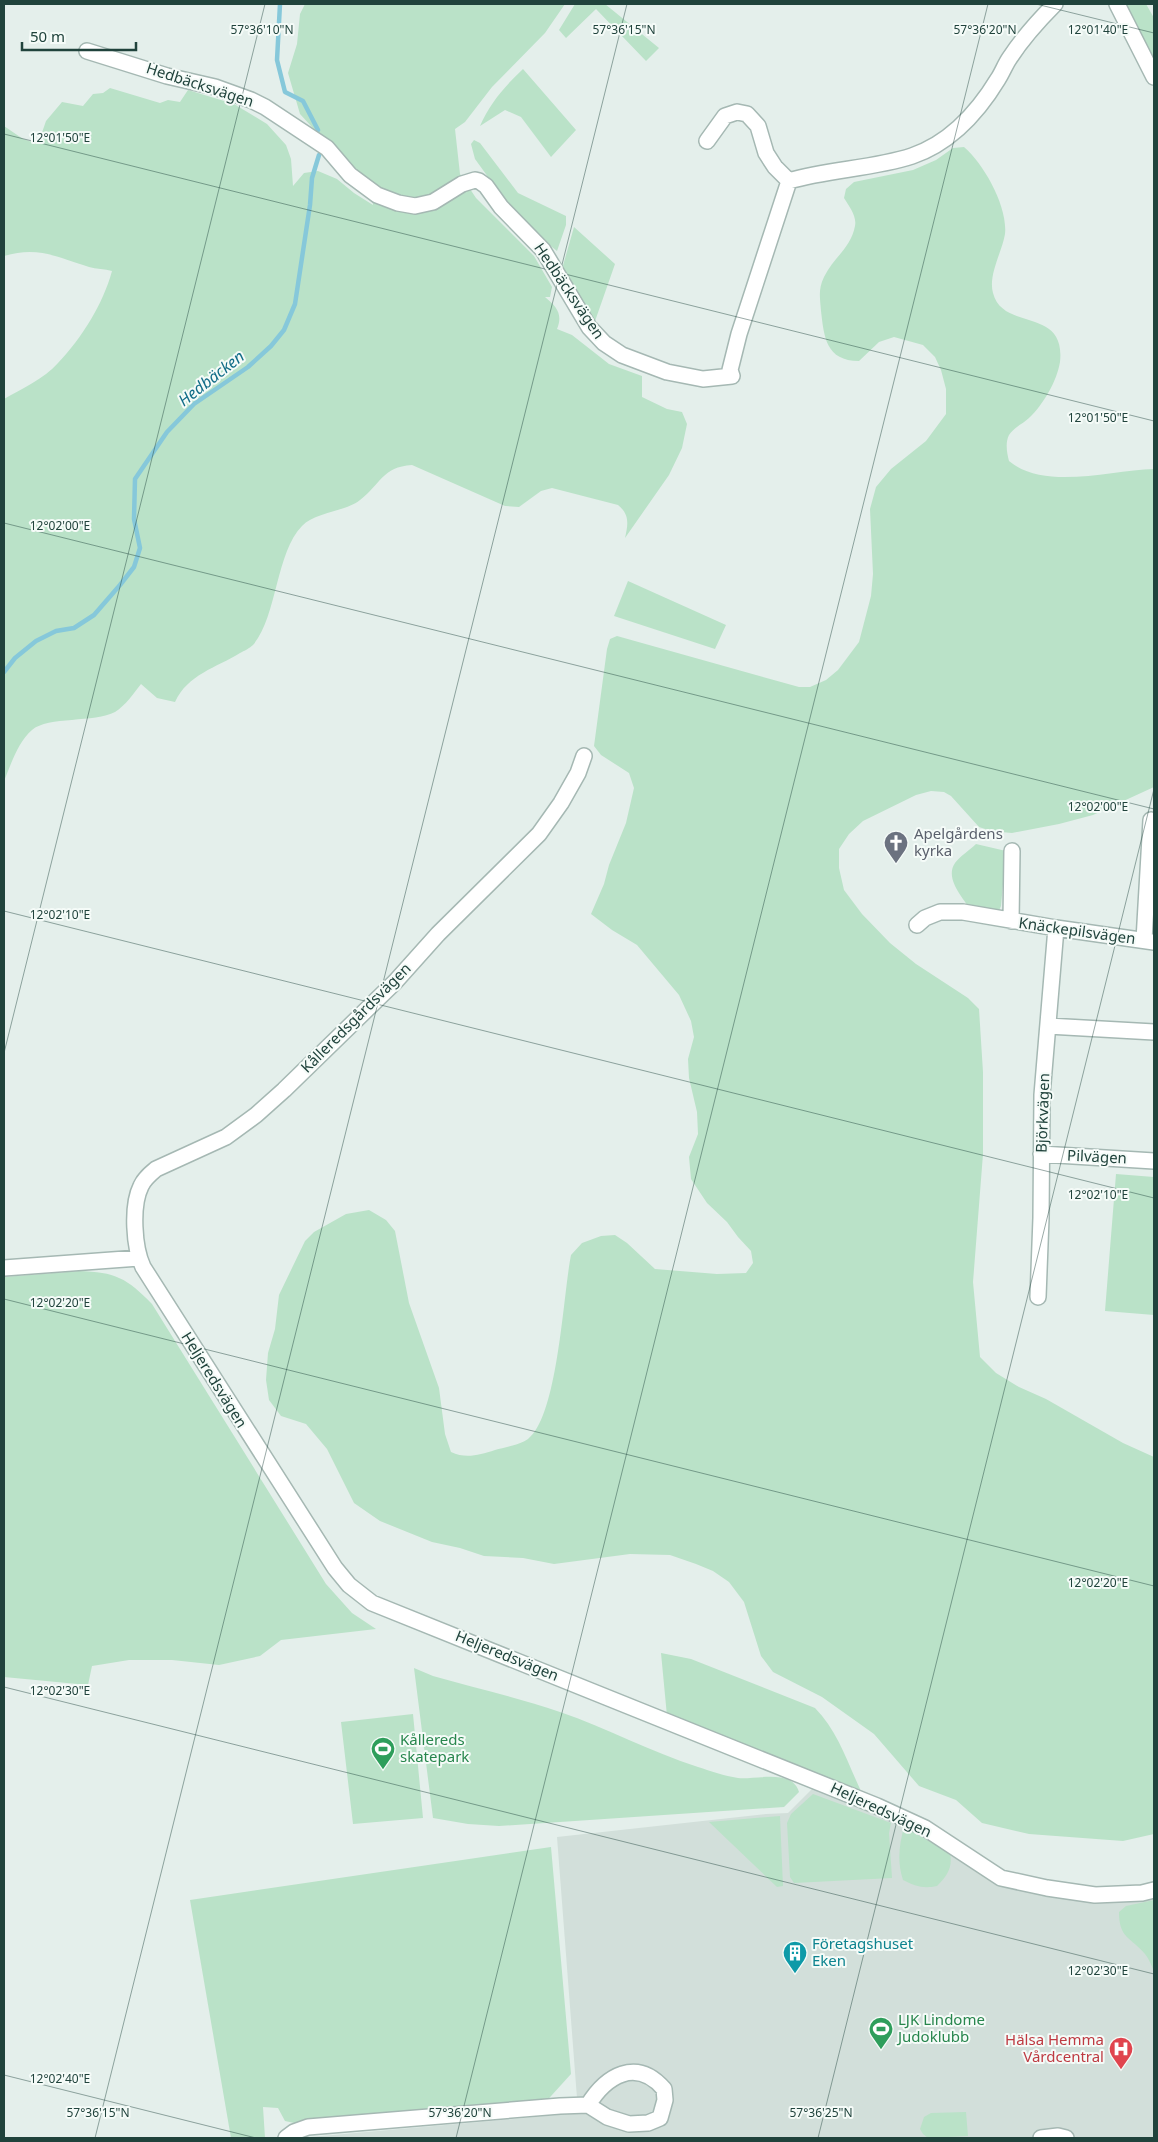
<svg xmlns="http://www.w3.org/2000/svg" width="1158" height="2142" viewBox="0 0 1158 2142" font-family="'Noto Sans',sans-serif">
	<rect width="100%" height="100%" fill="#e4efeb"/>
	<path fill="#d2dfda" d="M814 1787 907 1825 956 1853 988 1878 1154 1896V2138H299L569 2114 577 2098 557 1837 766 1814 788 1813Z"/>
	<path fill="#bae2c8" d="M305 4H565L545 33 492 87 465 122 455 129 460 174 476 198 534 256 552 287 550 297H545C557 307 563 314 557 329L572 335 609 364 642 376V397L667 409 682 412 687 424 682 448 669 475 625 538C628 524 630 515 618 505L552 488 541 491 519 507 505 506 412 465C382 467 381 484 360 500 345 512 315 512 302 526 276 552 277 617 253 645 250 648 244 651 240 653 216 668 188 674 175 702L157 698 141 684C134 693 125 706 115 712 95 723 48 716 32 730 18 742 11 764 4 781V399C21 389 44 379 58 363 82 338 103 304 112 271 105 269 96 269 89 267 57 257 38 246 4 256V126L23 139 38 144 46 121 62 102 83 106 93 94 103 93 110 88 160 103 168 100 180 102 188 90 234 104 267 124 286 145 291 159 293 186 304 173 318 171 337 179 354 193 373 205 370 187 332 149 300 114 288 73 297 44 300 14Z
		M575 4H605L659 48 646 61 596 9 566 38 559 30Z
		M1122 4H1146L1154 18V69Z
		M523 69 576 130 551 157 521 117 505 110 480 126C490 103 505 86 523 69Z
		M474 140 480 143 518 193 566 216V225L557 251 529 229 504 199 475 159 471 144Z
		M964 147C984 164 1008 207 1005 234 1002 252 988 275 993 293 1003 332 1066 306 1060 362 1057 381 1043 405 1029 418 1024 423 1013 428 1009 435 1005 443 1007 453 1009 461 1045 491 1111 470 1154 469V787L1093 815 1059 824 1012 833 991 831 979 827 951 796 944 792 931 791 916 795 863 821 849 834 839 849V868L844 890 862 914 890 943 916 964 968 998 979 1009 983 1072V1154L973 1282 980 1357 996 1373 1019 1387 1046 1399 1123 1443 1154 1457V1834L1123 1841 1029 1834 982 1823 956 1800 919 1786 874 1734 822 1697 773 1672 761 1656 744 1602 729 1582 713 1571 696 1564 670 1555 630 1554 554 1564 523 1558 484 1556 460 1548 432 1542 380 1521 354 1503 327 1449 306 1424 281 1416 269 1400 266 1380 268 1353 275 1329 279 1295 305 1241 314 1232 346 1214 369 1210 386 1220 395 1231 409 1303 439 1388 445 1434 451 1452C466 1459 479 1455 495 1450 505 1447 520 1445 528 1439 558 1416 563 1295 571 1255L582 1243 601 1236 615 1235 627 1243 655 1269 717 1274 746 1273 753 1263 751 1251 738 1237 727 1222 707 1203 691 1179 689 1157 698 1134 697 1112 689 1078 688 1059 694 1037 691 1021 679 995 637 945 612 930 591 914 604 884 609 865 626 823 634 788 629 773 601 755 594 746 607 649 610 639 617 636 799 687H810L826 680 838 670 859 642 871 596 873 574 870 509 876 487 891 469 926 441 946 414V389L941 370 935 357 923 345 894 337 879 342 859 361C826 361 824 337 821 311 820 298 818 289 824 277 833 258 851 248 855 226 857 216 849 206 844 198L846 189 854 182 913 170 936 160 953 148Z
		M574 227 615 264 594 324 562 269Z
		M628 581 726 625 715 649 614 616Z
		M976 844 1006 851 1001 906 998 913 972 912C964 899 944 879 955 863 960 856 970 850 976 844Z
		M1116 1174 1154 1177V1315L1105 1311Z
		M79 1271C115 1272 127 1278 152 1304L326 1584 352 1613 376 1629 281 1640 260 1656 219 1665 172 1660H129L92 1666 88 1685 4 1677V1277Z
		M661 1653 691 1659 815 1708C837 1730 847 1761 860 1789L858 1794 667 1716Z
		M414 1668 433 1676C475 1688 519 1698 560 1712 607 1728 651 1752 698 1767 711 1771 724 1776 738 1778 755 1780 792 1768 799 1792L784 1807 499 1826 468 1824 433 1818Z
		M413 1714 423 1818 353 1824 341 1722Z
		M813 1794 891 1823 889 1833 892 1878 794 1883 790 1877 787 1823 791 1814Z
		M780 1816 783 1886 777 1887 709 1822Z
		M904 1827 950 1853C953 1868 947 1876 937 1886 923 1889 915 1886 903 1880 897 1861 899 1846 904 1827Z
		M551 1847 571 2074 542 2106 299 2124 285 2121 278 2108 263 2107 265 2138H231L190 1900Z
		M1154 1900V1972C1152 1966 1149 1959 1145 1954 1131 1937 1119 1939 1119 1912L1126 1906Z
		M966 2112 968 2136 928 2138 923 2134 920 2129 924 2117 931 2113Z"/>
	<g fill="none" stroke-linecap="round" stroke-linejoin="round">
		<path stroke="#86c8da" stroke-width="4.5" d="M280 4 277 60 285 92 303 101 318 130
			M4 672 15 658 36 641 56 631 74 628 94 615 120 585 134 567 140 548 134 519 135 479 167 432 194 404 248 367 271 346 284 330 295 304 310 205 312 178 319 155"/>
		<defs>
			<path id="minor" d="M87 51 167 76 215 87 251 100 265 107 327 148 350 175 377 195 398 203 415 206 433 202 462 184 475 180 479 181 486 186 501 207 543 250 589 327 604 343 622 355 667 372 703 379 732 376 730 370 739 334 789 181C829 169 872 169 912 156 950 143 978 112 998 79 1002 73 1005 65 1009 59 1022 39 1038 21 1055 4
				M707 141 725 116 737 112 747 114 758 126 766 153 775 167 789 181
				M584 756 578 773 561 803 539 834 438 934 395 982 284 1090 256 1115 226 1137 156 1169C150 1174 144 1179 141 1186 131 1206 134 1248 143 1267L335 1568 349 1585 372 1603 877 1806 925 1828 1001 1878 1047 1888 1095 1895 1142 1893 1154 1890
				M1011 921 1012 851
				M917 925 925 918 940 912H963L1056 928 1154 942
				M1144 940 1151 820
				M1048 1026 1154 1032
				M1041 1154 1154 1161
				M4 1268 139 1258
				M1038 1297 1041 1218 1042 1095 1056 928
				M286 2138 294 2132 308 2127 560 2106 588 2105 607 2117 629 2124 648 2123 660 2118 665 2100 664 2089C636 2057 606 2076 588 2105
				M1041 2138 1058 2136 1066 2138"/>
			<path id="tertiary" d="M1117 4 1154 77"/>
		</defs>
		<use href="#minor" stroke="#a5b8b3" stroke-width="18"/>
		<use href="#tertiary" stroke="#a5b8b3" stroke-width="18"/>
		<use href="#minor" stroke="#fff" stroke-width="15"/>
		<use href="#tertiary" stroke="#fff" stroke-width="15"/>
	</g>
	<path fill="none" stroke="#20433c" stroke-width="1" stroke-opacity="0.45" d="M1036 4 1154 33M4 134 1154 421M4 523 1154 809M4 911 1154 1198M4 1053 265 4M4 1299 1154 1586M4 1687 1154 1974M4 2075 256 2138M95 2138 627 4M456 2138 988 4M818 2138 1154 789"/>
	<defs>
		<symbol id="church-pin" viewBox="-11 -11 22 30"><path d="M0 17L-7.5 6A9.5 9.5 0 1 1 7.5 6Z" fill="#6b7280" stroke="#f5fbf8"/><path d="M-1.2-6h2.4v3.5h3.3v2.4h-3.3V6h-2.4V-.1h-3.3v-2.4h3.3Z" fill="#fff"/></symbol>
		<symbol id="stadium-pin" viewBox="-11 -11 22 30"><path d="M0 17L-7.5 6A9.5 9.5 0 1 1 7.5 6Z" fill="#2e9e5b" stroke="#f5fbf8"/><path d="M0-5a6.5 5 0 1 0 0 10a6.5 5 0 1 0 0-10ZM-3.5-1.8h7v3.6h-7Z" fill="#fff"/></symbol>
		<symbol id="building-pin" viewBox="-11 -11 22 30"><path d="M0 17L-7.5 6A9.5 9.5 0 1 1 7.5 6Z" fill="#0f9aa8" stroke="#f5fbf8"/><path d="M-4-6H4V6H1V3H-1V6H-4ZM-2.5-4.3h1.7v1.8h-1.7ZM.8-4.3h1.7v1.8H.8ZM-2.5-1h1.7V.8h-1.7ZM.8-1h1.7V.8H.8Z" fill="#fff"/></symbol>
		<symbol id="hospital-pin" viewBox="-11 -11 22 30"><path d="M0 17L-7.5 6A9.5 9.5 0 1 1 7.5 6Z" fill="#e0444e" stroke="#f5fbf8"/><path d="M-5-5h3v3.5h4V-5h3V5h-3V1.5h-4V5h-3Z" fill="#fff"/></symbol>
	</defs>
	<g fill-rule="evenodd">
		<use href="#church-pin" x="882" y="829" width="28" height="38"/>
		<use href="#stadium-pin" x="369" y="1735" width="28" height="38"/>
		<use href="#building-pin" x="781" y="1939" width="28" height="38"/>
		<use href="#stadium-pin" x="867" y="2015" width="28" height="38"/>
		<use href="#hospital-pin" x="1107" y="2035" width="28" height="38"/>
	</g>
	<g text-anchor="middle" stroke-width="4" stroke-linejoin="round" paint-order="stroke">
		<g font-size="15" fill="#20433c" stroke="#f5fbf8">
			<text transform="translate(200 85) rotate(18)" y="5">Hedbäcksvägen</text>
			<text transform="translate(569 291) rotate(56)" y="5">Hedbäcksvägen</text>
			<text transform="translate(1077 931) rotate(8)" y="5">Knäckepilsvägen</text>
			<text transform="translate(356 1018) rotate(-45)" y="5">Kålleredsgårdsvägen</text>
			<text transform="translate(1043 1113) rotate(-88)" y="5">Björkvägen</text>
			<text transform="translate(1097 1157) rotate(3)" y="5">Pilvägen</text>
			<text transform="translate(214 1380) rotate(58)" y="5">Heljeredsvägen</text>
			<text transform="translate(507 1656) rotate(22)" y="5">Heljeredsvägen</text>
			<text transform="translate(881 1810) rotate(25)" y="5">Heljeredsvägen</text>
		</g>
		<g font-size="15" fill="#5b616d" stroke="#f5fbf8" text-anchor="start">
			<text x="914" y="839">Apelgårdens<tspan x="914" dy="17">kyrka</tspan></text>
		</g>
		<g font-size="15" fill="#27864d" stroke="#f5fbf8" text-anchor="start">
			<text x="400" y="1745">Kållereds<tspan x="400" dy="17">skatepark</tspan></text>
			<text x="898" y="2025">LJK Lindome<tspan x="898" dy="17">Judoklubb</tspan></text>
		</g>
		<g font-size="15" fill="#0d838f" stroke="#f5fbf8" text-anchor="start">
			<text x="812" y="1949">Företagshuset<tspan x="812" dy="17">Eken</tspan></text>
		</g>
		<g font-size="15" fill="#be3a42" stroke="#f5fbf8" text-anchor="end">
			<text x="1104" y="2045">Hälsa Hemma<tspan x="1104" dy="17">Vårdcentral</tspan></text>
		</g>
		<g font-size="16" font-style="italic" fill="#126d88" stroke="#f5fbf8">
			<text transform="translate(211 378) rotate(-38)" y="6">Hedbäcken</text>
		</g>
	</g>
	<g font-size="12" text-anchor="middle" fill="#20433c" stroke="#f5fbf8" stroke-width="4" stroke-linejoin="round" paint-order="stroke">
		<text x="262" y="34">57°36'10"N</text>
		<text x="624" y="34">57°36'15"N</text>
		<text x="985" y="34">57°36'20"N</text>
		<text x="1098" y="34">12°01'40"E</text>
		<text x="60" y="142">12°01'50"E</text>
		<text x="1098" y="422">12°01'50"E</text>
		<text x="60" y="530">12°02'00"E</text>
		<text x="1098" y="811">12°02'00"E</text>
		<text x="60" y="919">12°02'10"E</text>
		<text x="1098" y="1199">12°02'10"E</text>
		<text x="60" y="1307">12°02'20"E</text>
		<text x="1098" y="1587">12°02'20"E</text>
		<text x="60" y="1695">12°02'30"E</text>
		<text x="1098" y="1975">12°02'30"E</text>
		<text x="60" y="2083">12°02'40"E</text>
		<text x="98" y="2117">57°36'15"N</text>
		<text x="460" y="2117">57°36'20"N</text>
		<text x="821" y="2117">57°36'25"N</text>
	</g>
	<rect width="1158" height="2142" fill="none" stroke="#20433c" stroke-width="10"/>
	<path d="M22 42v8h114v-8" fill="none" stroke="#20433c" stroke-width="2.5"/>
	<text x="30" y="42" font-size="15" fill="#20433c" stroke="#f5fbf8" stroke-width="4" paint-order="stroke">50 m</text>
</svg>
